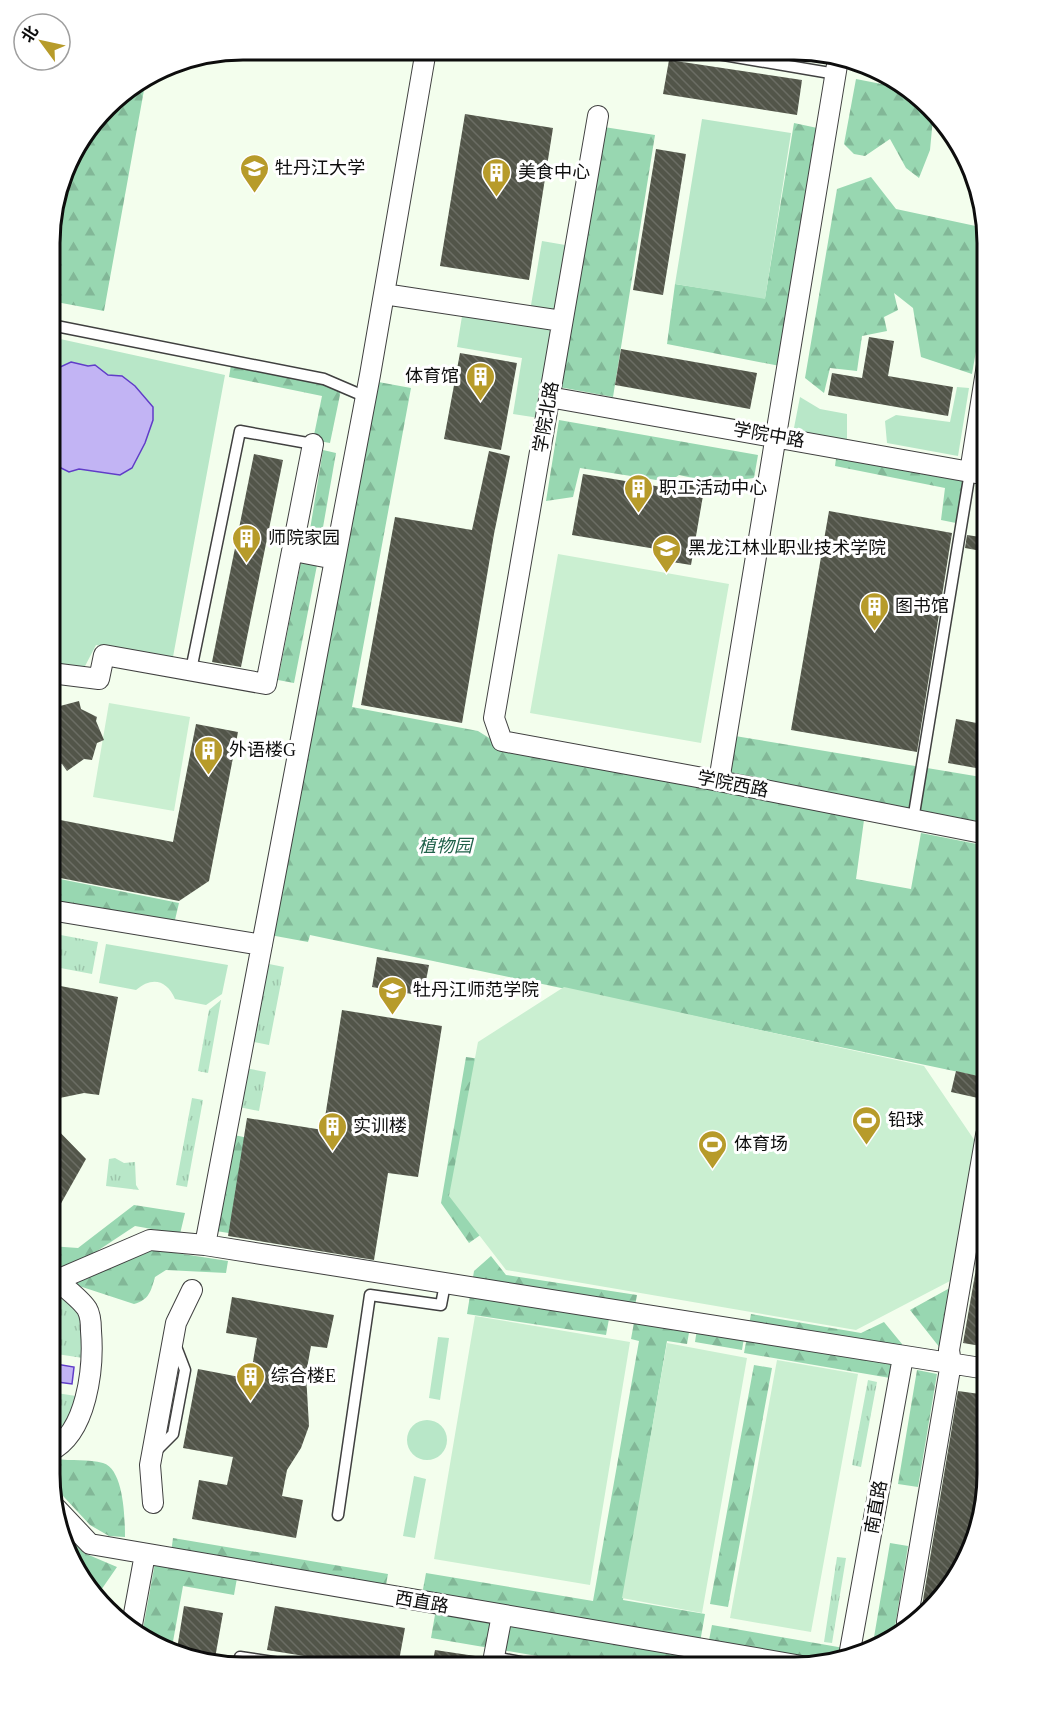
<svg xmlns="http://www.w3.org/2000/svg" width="1037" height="1717" viewBox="0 0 1037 1717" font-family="'Times New Roman','Noto Sans SC',serif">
	<defs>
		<pattern id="grass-tufts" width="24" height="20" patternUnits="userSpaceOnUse" patternTransform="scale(1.5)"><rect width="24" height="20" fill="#b8e7c8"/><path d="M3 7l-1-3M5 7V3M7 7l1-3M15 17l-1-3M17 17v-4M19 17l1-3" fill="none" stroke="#9dc5ab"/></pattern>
		<pattern id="forest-firs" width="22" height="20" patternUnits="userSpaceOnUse" patternTransform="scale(1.5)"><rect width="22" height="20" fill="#98d7b1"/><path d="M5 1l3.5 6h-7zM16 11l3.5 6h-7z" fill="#82b797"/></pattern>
		<pattern id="building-back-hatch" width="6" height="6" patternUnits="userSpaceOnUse" patternTransform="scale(1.5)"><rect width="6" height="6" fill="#525549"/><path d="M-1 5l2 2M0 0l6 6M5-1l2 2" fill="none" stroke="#6b6d64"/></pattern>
	</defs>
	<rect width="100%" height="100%" fill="#f3feed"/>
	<path fill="url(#grass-tufts)" d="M50 933 98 942 92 974 50 966Z
		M264 963 284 967 269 1045 249 1041Z
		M221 1000 208 1073 198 1071 209 1010Z
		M245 1068 266 1072 259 1111 239 1107Z
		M192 1098 203 1100 187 1187 176 1185Z
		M115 1158 124 1163 135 1162 136 1185 139 1190 106 1186 109 1159Z
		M50 1295 74 1303 80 1318 83 1358 50 1353Z
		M868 1380 877 1382 861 1467 852 1465Z
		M50 1392 76 1396C71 1411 64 1434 50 1443Z
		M837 1557 846 1558 832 1643 824 1642Z"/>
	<path fill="url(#forest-firs)" d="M146 79 104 311 51 301V218L70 157 115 98Z
		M856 79 912 90 933 118 930 150 919 178 906 168 890 139 865 156 854 154 844 144Z
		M794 123 822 129 780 366 667 344 675 284 765 298Z
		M604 127 655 135 613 397 559 387Z
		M871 177 896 209 985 228C994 276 980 326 972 374L921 357 913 308 894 293 898 310 884 317 887 331 862 336 857 371 830 368 824 393 805 378 837 189Z
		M231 365 323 383 341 390 330 443 313 440 322 396 229 377Z
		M373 381 411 388 352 707 478 731 494 741 864 820 856 879 911 889 921 833 987 846V1078L310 935 308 942 270 935Z
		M559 420 758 455 754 478 716 483 679 475 669 482 580 468 573 497 546 501Z
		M323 450 336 453 319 550 307 548Z
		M837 452 973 478 966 525 941 520 945 488 835 466Z
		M302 557 318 560 294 683 278 680Z
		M735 736 987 778V823L729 777Z
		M50 877 179 903 174 924 50 900Z
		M466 1057 480 1059 486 1231 469 1243 441 1203Z
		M234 1135 253 1139 235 1234 216 1231Z
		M134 1205 185 1213 180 1234 135 1226 76 1265 50 1268V1246L78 1248Z
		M150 1249 228 1261 226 1273 166 1270 155 1277C151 1291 149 1300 134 1304L73 1284 75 1277Z
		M491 1256 506 1275 637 1295 634 1311 611 1308 606 1335 467 1314 474 1271Z
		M957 1284 944 1353 910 1310Z
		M751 1314 861 1333 884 1322 902 1344 896 1379 744 1353Z
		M635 1317 690 1327 687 1344 667 1341 623 1600 705 1614 699 1648 421 1600 426 1573 593 1601 639 1341 631 1339Z
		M697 1329 744 1338 742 1350 695 1342Z
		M754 1365 772 1368 728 1607 710 1604Z
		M917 1370 937 1374 918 1487 898 1484Z
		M56 1459C71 1461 89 1459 103 1463 124 1469 125 1519 125 1537L109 1536 90 1525 51 1483 50 1462Z
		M60 1528 84 1553 117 1567 99 1593 64 1547Z
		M173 1538 388 1574 385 1590 171 1553Z
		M890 1543 908 1546 894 1633 872 1649Z
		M155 1563 237 1578 234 1595 183 1586 172 1647 142 1634Z
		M436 1609 779 1667H602L431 1638Z
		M712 1625 844 1648 842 1658 814 1663 708 1645Z"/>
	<path fill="#b8e7c8" d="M702 119 791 133 765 299 675 284Z
		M542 241 571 246 559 315 530 311Z
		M463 310 555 325 539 418 513 414 522 358 457 347Z
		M51 337 225 375 173 657 96 645 84 668 51 663Z
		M957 387 969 388 958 456 887 443 885 421 896 415 950 422Z
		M800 397 820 409 847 414V441L793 433Z
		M106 944 228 965 222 994 206 1005 175 999C167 980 152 976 136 990L99 983Z
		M438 1337 449 1338 440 1400 429 1398Z
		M407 1440a20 20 0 1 1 40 0a20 20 0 1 1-40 0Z
		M414 1476 426 1479 415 1538 403 1536Z"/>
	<path fill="#caefd1" d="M558 554 729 584 701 743 530 713Z
		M109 703 190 717 174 811 93 797Z
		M564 987 924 1066 977 1144 950 1281 856 1330 506 1270 449 1196 478 1042Z
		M475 1316 630 1342 590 1585 434 1559Z
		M667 1343 747 1358 702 1613 622 1598Z
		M777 1360 858 1374 811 1632 730 1618Z"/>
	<path fill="#c2b4f4" stroke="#603dc8" stroke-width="1.5" d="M71 362 88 366 95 365 108 375 122 376 135 386 153 407V420L145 443 132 468 120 475 79 469 69 472 51 463V379L60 367Z
		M50 1363 74 1367 72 1384 50 1381Z"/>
	<path fill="url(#building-back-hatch)" d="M669 60 802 80 797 115 663 94Z
		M465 114 553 128 529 280 440 266Z
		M656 149 686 154 663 295 633 290Z
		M869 337 894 341 888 376 953 387 948 416 828 395 832 373 862 378Z
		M621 349 757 373 750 409 615 385Z
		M460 353 517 363 501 450 444 439Z
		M489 451 510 456 494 534 462 723 361 705 395 517 472 530Z
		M254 454 283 460 241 667 212 662Z
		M583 474 680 490 682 480 705 484 691 565 666 561 668 551 572 535Z
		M829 511 952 533 917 752 791 730Z
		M967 535 987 538V552L965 548Z
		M79 701 81 709 97 717 96 721 104 740 97 743 92 760 84 759 67 771 62 764 50 762V711L55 703 60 706Z
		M956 719 987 725V770L948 763Z
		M196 724 238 732 209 881 179 901 50 876V818L173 842Z
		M377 957 429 965 423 996 372 987Z
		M50 984 118 997 99 1095 84 1093 50 1100Z
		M342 1010 442 1026 418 1177 388 1173 374 1260 228 1236 247 1118 323 1130Z
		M956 1071 987 1078V1100L951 1092Z
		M50 1122 86 1159 50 1223Z
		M980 1246H987V1347L963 1343Z
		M232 1297 334 1315 327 1348 311 1346 306 1374 309 1426 301 1448 287 1470 282 1496 303 1500 296 1538 192 1519 199 1480 227 1485 233 1457 183 1448 198 1369 250 1379 257 1338 226 1333Z
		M958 1391 987 1395V1487L977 1536 948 1591 921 1612Z
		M184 1606 223 1613 214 1664 177 1649Z
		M275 1606 405 1628 398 1666H367L267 1650Z
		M435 1650 482 1657 480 1667 432 1666Z"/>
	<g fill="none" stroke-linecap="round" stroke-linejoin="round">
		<defs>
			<path id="service" d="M700 51 836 74
				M51 325 324 379 366 397
				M191 670 240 431 313 444
				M913 820 970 472
				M154 1453 173 1434 185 1370 175 1344
				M338 1515 370 1295 441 1305 445 1284
				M494 1657 546 1667
				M238 1666 240 1657 300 1666"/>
			<path id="minor" d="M598 116 494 718 502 741 719 781 987 834
				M384 294 562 321
				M549 397 987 475
				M970 472 987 365
				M294 551 335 559
				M51 673 99 679 104 655 266 684 313 444
				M719 781 838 59
				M50 910 262 945
				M205 1245 370 375 426 50
				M50 1283 150 1240 205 1245 987 1369
				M50 1451C87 1433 94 1368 91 1331 91 1325 90 1314 87 1309 82 1300 64 1287 57 1280
				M153 1503 150 1465 176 1323 192 1290
				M57 1509 90 1544 802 1666
				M907 1622 951 1363 949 1350 986 1135
				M131 1630 145 1554
				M849 1656 903 1357
				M492 1667 502 1615"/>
		</defs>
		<use href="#service" stroke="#404040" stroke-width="13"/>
		<use href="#minor" stroke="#404040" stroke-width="22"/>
		<use href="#service" stroke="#fff" stroke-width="10"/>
		<use href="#minor" stroke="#fff" stroke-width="20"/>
	</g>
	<defs>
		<symbol id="school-pin" viewBox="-11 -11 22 30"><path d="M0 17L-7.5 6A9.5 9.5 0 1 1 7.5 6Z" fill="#b79b2a" stroke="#fff"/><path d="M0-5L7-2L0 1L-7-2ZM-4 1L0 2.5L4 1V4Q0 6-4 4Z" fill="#fff"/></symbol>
		<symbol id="building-pin" viewBox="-11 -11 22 30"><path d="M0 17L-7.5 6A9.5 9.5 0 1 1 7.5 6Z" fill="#b79b2a" stroke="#fff"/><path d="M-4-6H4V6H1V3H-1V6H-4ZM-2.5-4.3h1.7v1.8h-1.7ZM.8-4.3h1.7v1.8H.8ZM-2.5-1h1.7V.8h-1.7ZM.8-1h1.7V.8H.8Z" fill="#fff"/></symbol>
		<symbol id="university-pin" viewBox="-11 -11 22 30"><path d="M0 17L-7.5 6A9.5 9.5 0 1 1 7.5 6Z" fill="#b79b2a" stroke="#fff"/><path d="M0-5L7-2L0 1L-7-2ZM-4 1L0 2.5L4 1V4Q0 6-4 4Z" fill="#fff"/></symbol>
		<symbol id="stadium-pin" viewBox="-11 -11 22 30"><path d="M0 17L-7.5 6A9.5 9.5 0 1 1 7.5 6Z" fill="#b79b2a" stroke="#fff"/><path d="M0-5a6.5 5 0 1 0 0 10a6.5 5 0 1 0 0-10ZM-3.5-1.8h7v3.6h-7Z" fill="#fff"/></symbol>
	</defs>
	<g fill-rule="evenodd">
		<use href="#school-pin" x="238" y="152" width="33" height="45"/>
		<use href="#building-pin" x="480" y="156" width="33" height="45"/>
		<use href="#building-pin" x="464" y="360" width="33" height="45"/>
		<use href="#building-pin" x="622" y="472" width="33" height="45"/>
		<use href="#building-pin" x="230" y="522" width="33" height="45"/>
		<use href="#university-pin" x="650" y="532" width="33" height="45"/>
		<use href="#building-pin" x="858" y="590" width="33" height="45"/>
		<use href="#building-pin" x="192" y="734" width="33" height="45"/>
		<use href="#university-pin" x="376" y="974" width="33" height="45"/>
		<use href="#stadium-pin" x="850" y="1104" width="33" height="45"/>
		<use href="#building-pin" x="316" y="1110" width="33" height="45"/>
		<use href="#stadium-pin" x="696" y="1128" width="33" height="45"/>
		<use href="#building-pin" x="234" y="1360" width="33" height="45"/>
	</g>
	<g text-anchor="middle" stroke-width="6" stroke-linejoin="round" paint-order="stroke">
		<g font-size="18" fill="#0d0d0d" stroke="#fff" text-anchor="start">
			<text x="275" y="174">牡丹江大学</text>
			<text x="518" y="178">美食中心</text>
			<text x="459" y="382" text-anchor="end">体育馆</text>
			<text x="659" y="494">职工活动中心</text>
			<text x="268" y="544">师院家园</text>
			<text x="688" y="554">黑龙江林业职业技术学院</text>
			<text x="895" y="612">图书馆</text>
			<text x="229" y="756">外语楼G</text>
			<text x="413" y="996">牡丹江师范学院</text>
			<text x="888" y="1126">铅球</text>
			<text x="353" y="1132">实训楼</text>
			<text x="734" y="1150">体育场</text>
			<text x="271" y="1382">综合楼E</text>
		</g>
		<g font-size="18" fill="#0d0d0d" stroke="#fff">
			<text transform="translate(546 417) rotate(-80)" y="6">学院北路</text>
			<text transform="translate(769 435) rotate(10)" y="6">学院中路</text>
			<text transform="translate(733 784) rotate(11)" y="6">学院西路</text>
			<text transform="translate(876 1507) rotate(-80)" y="6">南直路</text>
			<text transform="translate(422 1602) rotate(10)" y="6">西直路</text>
		</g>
		<g font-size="18" font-style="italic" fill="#20624a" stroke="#fff">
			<text x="445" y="852">植物园</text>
		</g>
	</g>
	<path d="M0 0H1037V1717H0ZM243 60H794A183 183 0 0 1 977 243V1474A183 183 0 0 1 794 1657H243A183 183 0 0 1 60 1474V243A183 183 0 0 1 243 60Z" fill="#fff" fill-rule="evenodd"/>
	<path fill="none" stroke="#0d0d0d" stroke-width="3" d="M243 60H794A183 183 0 0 1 977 243V1474A183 183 0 0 1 794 1657H243A183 183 0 0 1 60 1474V243A183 183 0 0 1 243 60Z"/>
	<g transform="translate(42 42) rotate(303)"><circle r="28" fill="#ffffff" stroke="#9e9e9e" stroke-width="1.5"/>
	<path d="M0-4.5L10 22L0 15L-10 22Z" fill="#b79b2a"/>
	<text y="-9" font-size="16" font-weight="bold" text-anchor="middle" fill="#0d0d0d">北</text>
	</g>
</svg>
